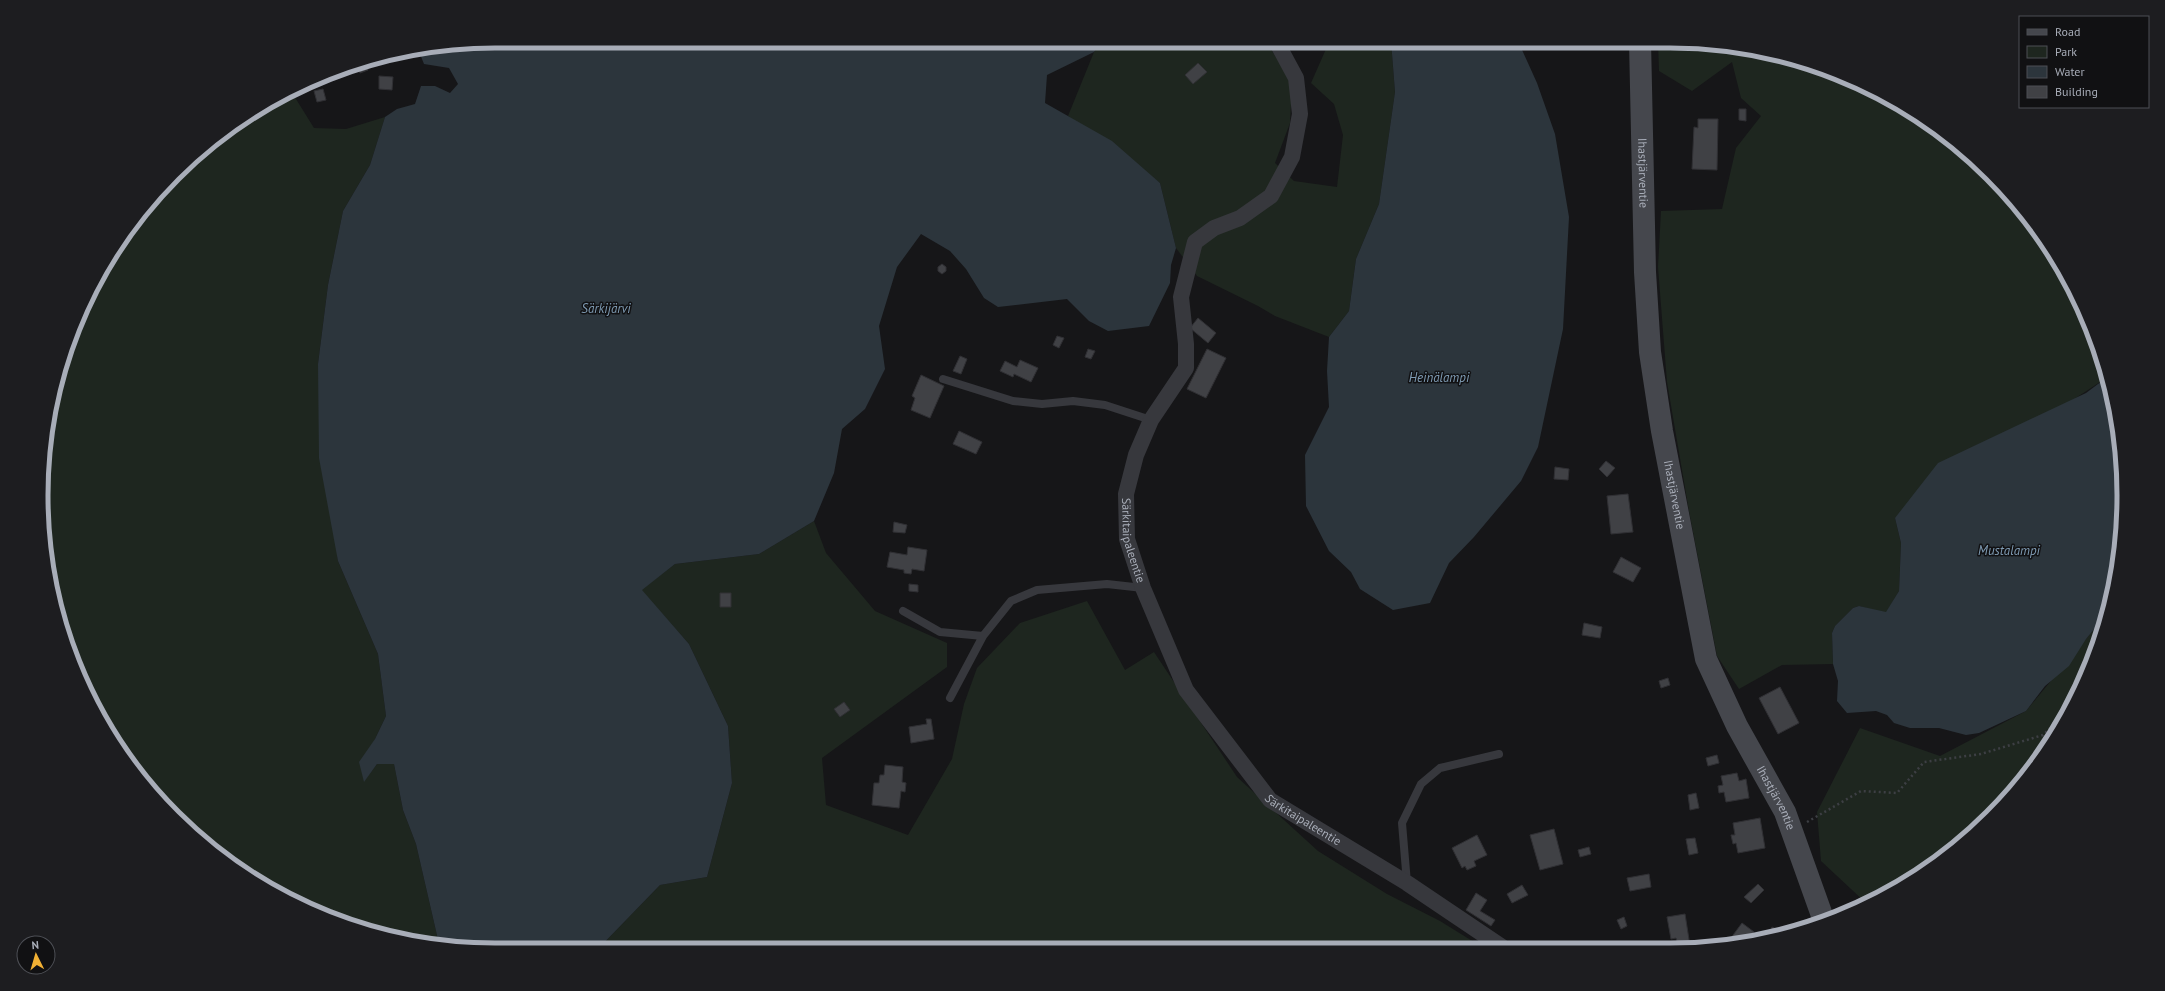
<svg xmlns="http://www.w3.org/2000/svg" width="2165" height="991" viewBox="0 0 2165 991" font-family="'PT Sans',sans-serif">
	<rect width="100%" height="100%" fill="#161618"/>
	<path fill="#1e261f" d="M1102 41H1266L1292 84 1290 123 1275 163 1294 181 1337 187 1343 135 1334 104 1311 83 1326 49 1333 41H1391L1395 92 1379 204 1356 259 1349 311 1329 337 1275 316 1258 306 1197 276 1176 248 1160 183 1068 116 1094 52Z
		M1658 41 1758 50 1843 76 1922 117 1991 174 2047 243 2089 321 2106 378 1895 518 1901 543 1899 591 1886 613 1859 606 1853 608 1835 626 1832 633 1833 664 1782 665 1739 689 1717 656 1689 511 1667 382 1658 267 1661 211 1722 209 1736 148 1761 116 1741 98 1732 62 1692 91 1659 71Z
		M291 91 314 128 346 129 385 117 370 165 343 211 328 285 318 364 338 561 378 654 386 716 375 739 364 781 377 764H394L403 810 416 844 439 944 407 941 322 915 268 889 196 837 154 795 102 723 65 642 50 584 41 495 50 407 65 349 102 268 154 196 196 154 268 102Z
		M814 521 826 553 875 611 947 643V667L822 758 826 805 908 835 952 759 964 704 977 668 1020 623 1087 601 1125 670 1154 652 1237 777 1318 851 1387 894 1440 921 1482 947 597 950 660 885 707 877 732 783 728 726 689 644 641 590 675 564 759 554Z
		M2107 611 2089 669 2030 772 1946 856 1866 903 1821 861 1817 812 1860 728 1940 756 2026 711 2104 617Z"/>
	<path fill="#2c353c" d="M496 41H1102L1094 52 1047 75 1045 103 1112 141 1160 183 1176 248 1171 265 1170 283 1149 326 1108 331 1089 321 1067 299 998 307 984 298 966 269 950 251 921 234 897 267 879 326 885 369 865 409 842 429 834 473 814 521 759 554 675 564 642 590 689 644 728 726 732 783 707 877 660 885 597 950H495L439 944 416 844 403 810 394 764H377L364 782 359 762 375 739 386 716 378 654 338 561 319 458 318 364 328 285 343 211 370 165 385 117 397 109 415 104 421 86H435L450 93 458 84 449 68 424 64 418 49Z
		M1391 41H1518L1537 83 1555 134 1569 217 1563 329 1538 447 1521 481 1474 537 1449 563 1430 603 1393 610 1360 589 1351 572 1329 551 1306 506 1305 455 1329 407 1327 371 1329 337 1349 311 1356 259 1379 204 1395 92Z
		M2106 378 2115 407 2124 495 2115 584 2104 617 2086 639 2069 666 2045 686 2026 711 1979 733 1966 735 1939 728H1910L1894 723 1887 715 1876 711 1847 713 1837 701 1838 681 1833 664 1832 633 1835 626 1853 608 1859 606 1886 612 1899 591 1901 543 1895 518 1938 463 2086 393Z"/>
	<path fill="#404145" stroke="#303034" d="M366 61 368 70 360 73 357 63Z
		M1198 63 1207 72 1193 84 1185 75Z
		M379 76 393 77 392 90 379 89Z
		M323 89 326 100 317 102 314 91Z
		M1739 109H1746V121L1739 120Z
		M1698 119H1718L1717 170 1692 169 1694 127 1698 128Z
		M942 264 946 267V271L942 274 938 271V267Z
		M1198 318 1216 333 1208 343 1190 328Z
		M1057 336 1064 338 1059 348 1053 345Z
		M1088 349 1095 351 1091 359 1085 357Z
		M1207 349 1226 358 1206 398 1187 389Z
		M960 356 967 359 961 374 953 371Z
		M1020 360 1038 368 1031 382 1014 374 1013 377 1000 371 1005 361 1017 367Z
		M921 375 944 386 930 418 911 410 915 398 912 396Z
		M959 431 982 442 976 454 953 444Z
		M1606 461 1615 468 1607 477 1599 469Z
		M1555 467 1569 469 1568 480 1554 479Z
		M1628 494 1633 532 1611 534 1607 496Z
		M894 522 907 525 905 533 893 532Z
		M908 547 927 550 924 571 912 569 911 574 904 573V570L887 567 890 552 907 555Z
		M1621 557 1641 568 1633 582 1613 572Z
		M909 584 918 585V592L909 591Z
		M720 593H731V607H720Z
		M1584 623 1602 627 1600 638 1582 635Z
		M1668 678 1670 685 1661 688 1659 681Z
		M1780 687 1799 723 1778 734 1759 698Z
		M844 702 850 710 840 717 834 709Z
		M926 719H931L934 739 911 743 909 727 927 724Z
		M1717 755 1719 763 1708 766 1706 758Z
		M885 765 903 767 902 782 906 783 905 792 901 791 899 808 872 805 874 783H879L880 775H884Z
		M1737 773 1739 781 1746 779 1749 798 1726 802 1724 792 1719 793 1718 786 1723 785 1721 776Z
		M1696 793 1699 808 1690 810 1688 795Z
		M1760 818 1765 848 1738 853 1736 843 1733 844 1731 835H1735L1733 823Z
		M1554 829 1563 864 1540 870 1530 835Z
		M1477 835 1487 855 1474 861 1476 866 1467 870 1465 866 1462 868 1452 848Z
		M1695 838 1698 853 1689 855 1686 839Z
		M1589 847 1591 854 1580 857 1578 850Z
		M1649 874 1651 887 1630 891 1627 878Z
		M1758 884 1764 890 1751 903 1744 897Z
		M1522 885 1528 895 1512 903 1507 894Z
		M1476 893 1487 900 1480 911 1495 920 1491 926 1466 910Z
		M1685 914 1690 946H1678L1676 938 1671 939 1667 917Z
		M1624 917 1627 926 1621 929 1617 920Z
		M1742 923 1754 932 1746 942 1725 946Z
		M1772 927 1781 931 1780 932 1769 934Z"/>
	<g fill="none" stroke-linecap="round" stroke-linejoin="round">
		<path stroke="#3d3f44" stroke-width="2.5" stroke-dasharray="2 3" stroke-linecap="butt" d="M1807 822 1861 791 1897 793 1924 762 1981 754 2043 735 2063 716"/>
		<path stroke="#37383d" stroke-width="8" d="M943 379 1013 401 1042 404 1073 401 1105 405 1151 420
			M903 611 940 632 983 636
			M950 698 983 636 1011 601 1037 590 1107 584 1143 588
			M1407 883 1402 823 1421 784 1440 768 1499 754"/>
		<path stroke="#37383d" stroke-width="16" id="s1" d="M1276 41 1296 78 1300 114 1292 157 1271 196 1240 218 1214 228 1195 242 1181 297 1186 344V368L1151 420 1136 455 1126 494 1127 539 1143 588 1186 690 1270 800 1407 883 1502 947"/>
		<path stroke="#45474d" stroke-width="22" id="s2" d="M1640 41 1645 272 1650 352 1662 431 1706 659 1737 726 1785 812 1824 921"/>
	</g>
	<g text-anchor="middle" stroke-width="3" stroke-linejoin="round" paint-order="stroke">
		<g font-size="12" fill="#a8adb8" stroke="#111113">
			<text dy="4" stroke="none"><textPath href="#s2" startOffset="132">Ihastjärventie</textPath></text>
			<text dy="4" stroke="none"><textPath href="#s2" startOffset="456">Ihastjärventie</textPath></text>
			<text dy="4" stroke="none"><textPath href="#s1" startOffset="572">Särkitaipaleentie</textPath></text>
			<text dy="4" stroke="none"><textPath href="#s2" startOffset="779">Ihastjärventie</textPath></text>
			<text dy="4" stroke="none"><textPath href="#s1" startOffset="909">Särkitaipaleentie</textPath></text>
		</g>
		<g font-size="13" font-style="italic" fill="#7f9bb3" stroke="#111113">
			<text x="606" y="313">Särkijärvi</text>
			<text x="1439" y="382">Heinälampi</text>
			<text x="2009" y="555">Mustalampi</text>
		</g>
	</g>
	<path d="M0 0H2165V991H0ZM495 48H1670A447 447 0 0 1 2117 495V496A447 447 0 0 1 1670 943H495A447 447 0 0 1 48 496V495A447 447 0 0 1 495 48Z" fill="#1d1d20" fill-rule="evenodd"/>
	<path fill="none" stroke="#a8adb8" stroke-width="5" d="M495 48H1670A447 447 0 0 1 2117 495V496A447 447 0 0 1 1670 943H495A447 447 0 0 1 48 496V495A447 447 0 0 1 495 48Z"/>
	<rect x="2019" y="16" width="130" height="92" fill="#111113" stroke="#4d4f55"/>
	<rect x="2027" y="29" width="20" height="6" fill="#45474d" stroke="#4d4f55"/>
	<text x="2055" y="36" font-size="12" fill="#a8adb8">Road</text>
	<rect x="2027" y="46" width="20" height="12" fill="#1e261f" stroke="#4d4f55"/>
	<text x="2055" y="56" font-size="12" fill="#a8adb8">Park</text>
	<rect x="2027" y="66" width="20" height="12" fill="#2c353c" stroke="#4d4f55"/>
	<text x="2055" y="76" font-size="12" fill="#a8adb8">Water</text>
	<rect x="2027" y="86" width="20" height="12" fill="#404145" stroke="#4d4f55"/>
	<text x="2055" y="96" font-size="12" fill="#a8adb8">Building</text>
	<g transform="translate(36 955) rotate(355)"><circle r="19" fill="#111113" stroke="#4d4f55"/>
	<path d="M0-3L7 15L0 10L-7 15Z" fill="#f2b134"/>
	<text y="-6" font-size="11" font-weight="bold" text-anchor="middle" fill="#a8adb8">N</text>
	</g>
</svg>
